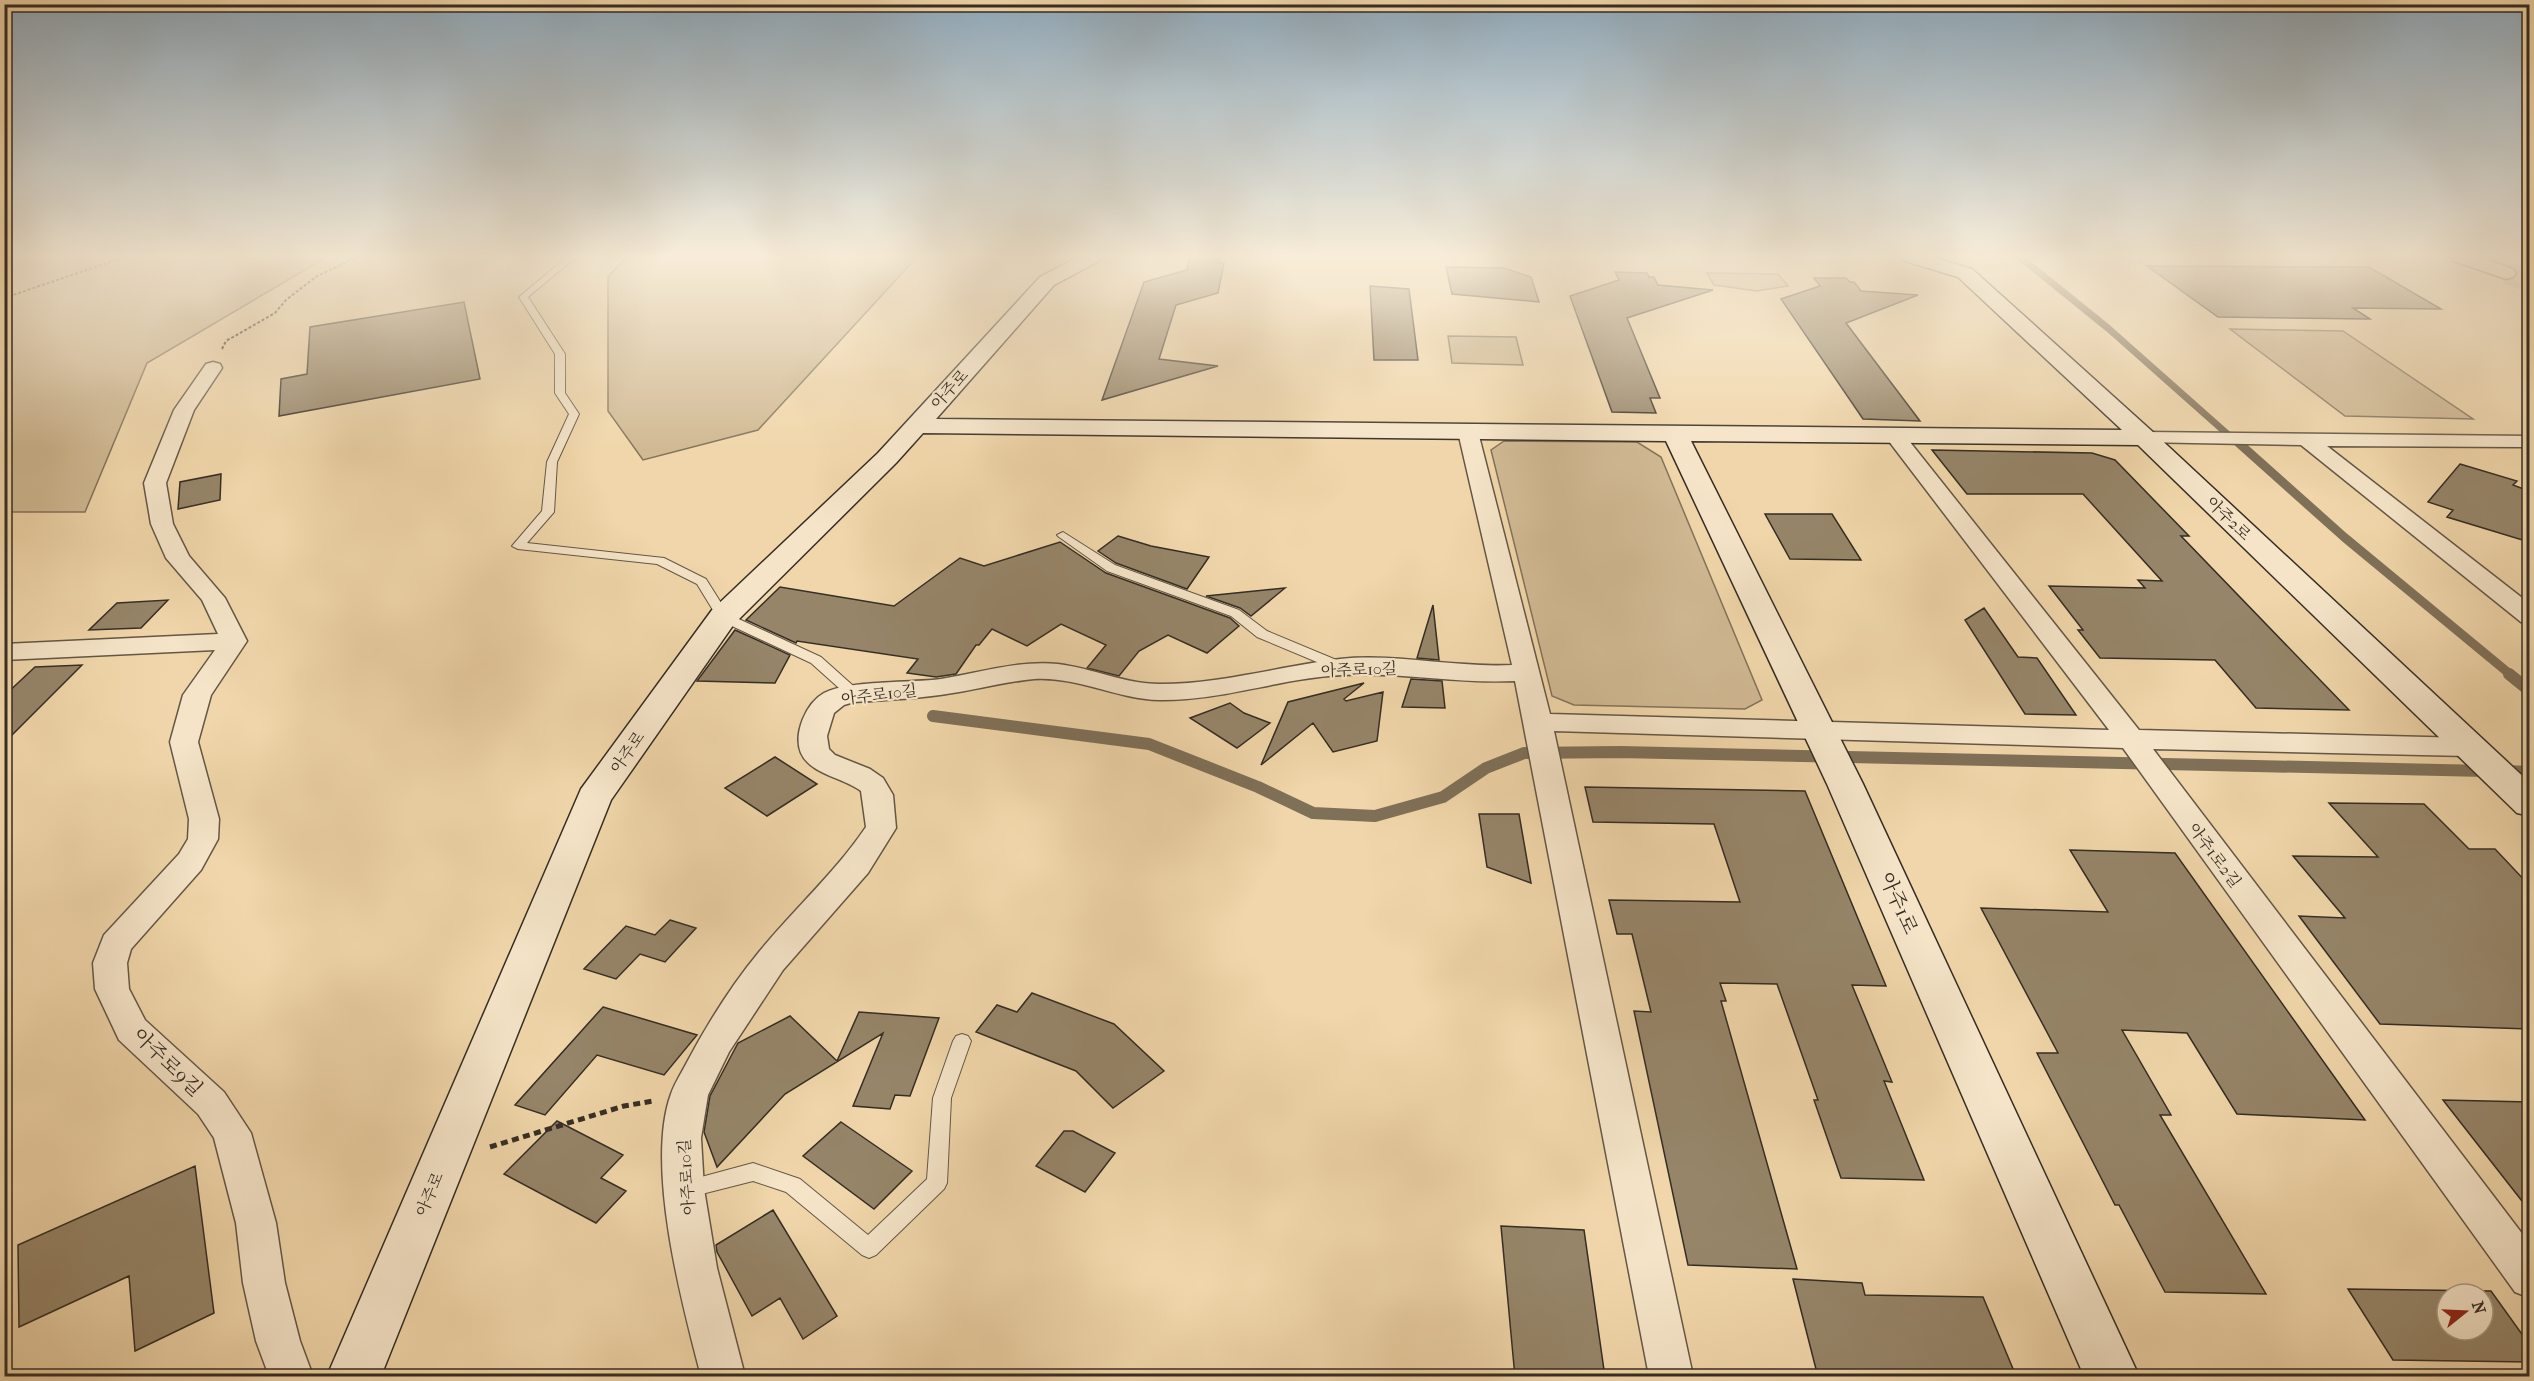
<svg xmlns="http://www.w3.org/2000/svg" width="2534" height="1381" viewBox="0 0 2534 1381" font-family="'IM FELL French Canon','Noto Serif KR',serif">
	<rect width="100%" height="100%" fill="#f0d6aa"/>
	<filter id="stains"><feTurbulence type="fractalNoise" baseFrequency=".00333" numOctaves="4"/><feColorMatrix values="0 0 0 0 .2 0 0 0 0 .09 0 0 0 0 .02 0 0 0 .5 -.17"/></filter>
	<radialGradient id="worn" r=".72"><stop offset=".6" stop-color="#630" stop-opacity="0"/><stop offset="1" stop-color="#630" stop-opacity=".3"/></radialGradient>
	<path fill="#d0b993" stroke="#82735b" stroke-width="1.5" d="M4 257H327L147 363 85 512H5Z
		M626 257H917L758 430 643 460 608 411V277Z
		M1707 273 1778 274 1788 286 1757 291 1714 285Z
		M2230 329 2343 331 2473 419 2345 416Z
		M1448 336 1516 337 1523 365 1452 363Z
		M1504 441 1637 442 1661 457 1762 700 1745 709 1574 705 1552 696 1491 450Z"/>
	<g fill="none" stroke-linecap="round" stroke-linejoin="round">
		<path stroke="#7f7058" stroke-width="7" d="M2020 257 2109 329 2233 439"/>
		<path stroke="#7f7058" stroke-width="9" d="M2232 437 2344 537 2511 675"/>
		<path stroke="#7f7058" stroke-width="12" d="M2509 674 2530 691
			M933 716 1149 744 1258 787 1313 813 1375 816 1443 797 1486 768 1524 753 1620 752 2486 771
			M2505 771 2530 772"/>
	</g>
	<path fill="#968569" stroke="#352d23" stroke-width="1.5" fill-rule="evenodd" d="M1189 259H1220L1219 263H1224L1218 293 1176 305 1159 359 1218 366 1102 400 1144 282 1187 270Z
		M2147 266 2369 267 2441 309 2353 308 2370 319 2218 317Z
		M1446 267 1504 268 1531 277 1539 302 1452 294Z
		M1615 272 1647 273 1649 277H1654L1658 285 1713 290 1627 318 1660 398H1650L1656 413 1612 412 1570 296 1619 280Z
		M1814 278H1846L1850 282H1854L1861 291 1918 295 1846 323 1920 421 1863 419 1781 299 1820 286Z
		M1370 286 1409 289 1418 360H1374Z
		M464 302 480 379 279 416 281 379 307 374 310 327Z
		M1932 450 2092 453 2115 460 2189 536H2181L2349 710 2256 708 2215 660 2100 658 2078 630H2083L2049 586 2145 588 2138 580 2162 581 2083 494H1967Z
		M2460 464 2517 481 2513 485 2529 491V542L2447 517 2453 510 2428 502Z
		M221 474 220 500 178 509 180 482Z
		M1765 514H1832L1861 560 1790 559Z
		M1118 536 1151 546 1209 557 1187 589 1116 563 1098 551Z
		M1060 542 1106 573 1230 618 1239 626 1207 653 1168 635 1139 651 1119 676 1087 668 1106 645 1061 624 1027 646 992 629 979 645H976L956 674 936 677 907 673 918 659 797 641 796 643 746 620 780 587 894 606 960 558 984 566Z
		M1285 588 1251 616 1240 608 1206 596Z
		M168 600 141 628 89 630 117 603Z
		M1433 605 1439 660 1417 658Z
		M1984 608 2018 657 2037 658 2076 715 2025 714 1965 620Z
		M735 630 790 655 775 683 697 681Z
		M82 665 4 743V696L35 667Z
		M1411 679 1442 681 1445 708 1402 707Z
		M1364 683 1344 699 1346 701 1383 692 1377 741 1333 752 1313 723 1261 765 1288 702Z
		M1230 703 1244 713 1270 723 1237 748 1190 718Z
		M775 757 817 784 767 816 725 788Z
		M1585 787 1805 791 1886 986 1852 985 1892 1082 1884 1081 1924 1180 1841 1178 1814 1100H1818L1777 984 1720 983 1726 1001H1721L1797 1269 1688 1265 1634 1011 1651 1012 1632 934H1617L1609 900 1740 902 1714 824 1593 822Z
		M2329 803 2424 804 2469 849H2495L2529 885V1029L2380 1024 2299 916 2345 918 2293 856 2378 857Z
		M1479 814H1519L1531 883 1487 867Z
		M2070 850 2175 853 2365 1120 2237 1114 2187 1033 2122 1030 2171 1115H2160L2266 1294 2165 1292 2119 1205H2115L2037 1053H2058L1981 908 2108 912Z
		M670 920 696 928 665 962 640 954 616 979 584 969 626 926 655 935Z
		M1032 993 1114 1024 1164 1071 1113 1108 1076 1071 976 1032 997 1005 1017 1012Z
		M603 1007 697 1035 664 1075 597 1055 545 1115 515 1105Z
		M859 1012 939 1018 910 1096 895 1095 890 1109 853 1106 883 1033 785 1094 717 1167 704 1132 710 1096 738 1043 790 1016 837 1061Z
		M2443 1100 2529 1102V1210Z
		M557 1121 623 1155 601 1178 626 1191 596 1223 504 1174Z
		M841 1122 912 1171 874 1209 803 1156Z
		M1064 1131H1073L1115 1153 1085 1192 1036 1166Z
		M195 1166 214 1313 135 1351 129 1276 19 1327 18 1245Z
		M773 1210 837 1316 803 1339 780 1298 752 1316 717 1252 716 1245Z
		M1501 1226 1584 1230 1605 1377H1515Z
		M1793 1279 1862 1283 1865 1295 1983 1297 2016 1376 1888 1372 1889 1377H1818Z
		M2348 1289 2491 1291 2529 1344V1362L2393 1360ZM2447 1294H2483V1330H2447Z"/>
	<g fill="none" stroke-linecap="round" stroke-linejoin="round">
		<path stroke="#cbb48f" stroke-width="22" stroke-dasharray="22 11" stroke-linecap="butt" d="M2506 273 2530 281"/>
		<defs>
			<path id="lane" d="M567 257H576L528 297 565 354V393L579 414 557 462 554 512 527 543 664 558 706 579 728 614 821 657 859 691 861 694 859 697H849L811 663 719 620 697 584 657 564 518 549 512 546 542 511 547 462 569 414 555 393V354L519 297Z
				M1063 532 1115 565 1239 610 1267 631 1346 664 1348 667 1341 671 1336 670 1257 637 1231 616 1107 571 1059 537 1057 535Z
				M962 1034 968 1036 971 1041 951 1098 947 1183 944 1189 876 1255 869 1258 862 1255 786 1192 753 1181 686 1198 679 1195 676 1189 679 1183 753 1163 800 1179 868 1235 927 1179 933 1098 953 1041 956 1036Z"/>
			<path id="street" d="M213 362 220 364 222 368 194 410 166 483 173 524 189 556 225 598 247 641 211 695 198 742 219 819 218 839 201 870 131 949 127 963 129 989 145 1020 224 1092 251 1133 276 1223 285 1283 300 1341 313 1376H269L256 1341 243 1283 236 1223 214 1138 198 1114 119 1040 95 989 93 963 104 935 179 854 188 839 189 819 170 742 183 695 215 650 4 660V644L218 634 202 600 166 558 151 524 144 483 174 410 206 364Z
				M1468 426 1475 428 1478 432 1550 714 2109 730 1888 440 1885 436 1888 432H1902L2139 730 2467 738 2477 741 2481 747 2477 753 2467 756 2153 749 2530 1244V1298L2515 1292 2123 748 1554 731 1693 1376H1649L1515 681C1458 684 1401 672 1343 675 1281 678 1222 701 1159 700 1117 699 1076 676 1034 679 1003 682 971 691 940 695 912 699 883 700 854 702L844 705 834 713 827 736 829 749 835 755 870 769 883 778 893 795 896 828 868 873 783 970 729 1052 708 1095 701 1138 704 1189 717 1268 745 1376H701C682 1304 645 1165 671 1094 674 1085 680 1075 685 1066 706 1026 731 986 759 952 794 909 835 873 866 827L861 791C844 778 810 774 801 753 793 734 806 703 824 693 849 680 911 683 941 679 979 673 1019 660 1058 664 1092 668 1125 684 1160 684 1221 684 1280 666 1340 659 1397 653 1455 668 1512 665L1458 432 1461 428Z
				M2145 432 2530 436V446L2523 447 2327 446 2530 604V624L2521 622 2301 445 2138 442 2135 438 2138 434Z"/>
			<path id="secondary" d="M1078 257H1102L1099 261 1054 285 936 419 2122 430 1958 277 1905 261 1902 257H1932L1972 269 2154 433 2530 783V816L2517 813 2138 445 1691 441 1863 784 2139 1376H2084L1827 784 1666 441 923 433 896 463 734 624 611 800 381 1376H327L581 789 712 610 878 453 1040 277Z"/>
			<path id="highway" d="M2451 257H2479L2513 269 2516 273 2513 277 2506 279 2454 261Z"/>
		</defs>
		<use href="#lane" stroke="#645745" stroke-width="2"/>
		<use href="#street" stroke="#645745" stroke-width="3"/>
		<use href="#secondary" stroke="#352d23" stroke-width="3"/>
		<use href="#highway" stroke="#352d23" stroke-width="3"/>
		<path stroke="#352d23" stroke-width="2" stroke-dasharray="3 2" stroke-linecap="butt" d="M4 298 125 257
			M222 349 226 341 275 313 286 300 317 276 358 257"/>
		<path stroke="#352d23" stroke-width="5" stroke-dasharray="7 4.5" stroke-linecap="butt" d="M490 1147 624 1106 653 1101"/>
		<use href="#lane" fill="#f5e4c8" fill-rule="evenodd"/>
		<use href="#street" fill="#f5e4c8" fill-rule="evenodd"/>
		<use href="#secondary" fill="#f5e4c8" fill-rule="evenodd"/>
		<use href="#highway" fill="#f0d6aa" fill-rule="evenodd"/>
	</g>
	<linearGradient id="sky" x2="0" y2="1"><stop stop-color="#91abbd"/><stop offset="0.57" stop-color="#f8edd9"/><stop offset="1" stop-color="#f8edd9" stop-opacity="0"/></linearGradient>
	<rect width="2534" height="450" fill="url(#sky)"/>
	<g text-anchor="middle" stroke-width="4.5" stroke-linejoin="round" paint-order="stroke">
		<g font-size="16" fill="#352d23" stroke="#f5e4c8">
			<text transform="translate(949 389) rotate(-48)" y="6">아주로</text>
			<text transform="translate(2229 518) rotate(44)" y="6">아주2로</text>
			<text transform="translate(1359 669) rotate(-2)" y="6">아주로10길</text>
			<text transform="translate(879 694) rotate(-7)" y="6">아주로10길</text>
			<text transform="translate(627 752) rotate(-55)" y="6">아주로</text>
			<text transform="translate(2215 855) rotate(53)" y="6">아주1로2길</text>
			<text transform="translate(686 1177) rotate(-94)" y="6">아주로10길</text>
			<text transform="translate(429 1194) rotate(-67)" y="6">아주로</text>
		</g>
		<g font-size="20" fill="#352d23" stroke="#f5e4c8">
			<text transform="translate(1899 903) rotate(66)" y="7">아주1로</text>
			<text transform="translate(168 1062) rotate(44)" y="7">아주로9길</text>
		</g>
	</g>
	<rect width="2534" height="1381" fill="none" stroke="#f0d6aa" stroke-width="24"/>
	<rect x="6" y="6" width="2522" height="1369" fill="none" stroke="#352d23" stroke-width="3"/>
	<rect x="12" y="12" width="2510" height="1357" fill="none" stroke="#352d23" stroke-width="1.5"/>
	<g transform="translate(2465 1312) rotate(72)"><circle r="28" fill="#f5e4c8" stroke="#a89b86" stroke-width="1.5"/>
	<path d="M0-4.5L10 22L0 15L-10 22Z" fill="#8f2418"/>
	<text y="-9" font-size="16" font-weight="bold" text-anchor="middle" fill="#352d23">N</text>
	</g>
	<rect width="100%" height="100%" filter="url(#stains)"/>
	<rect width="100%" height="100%" fill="url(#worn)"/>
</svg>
